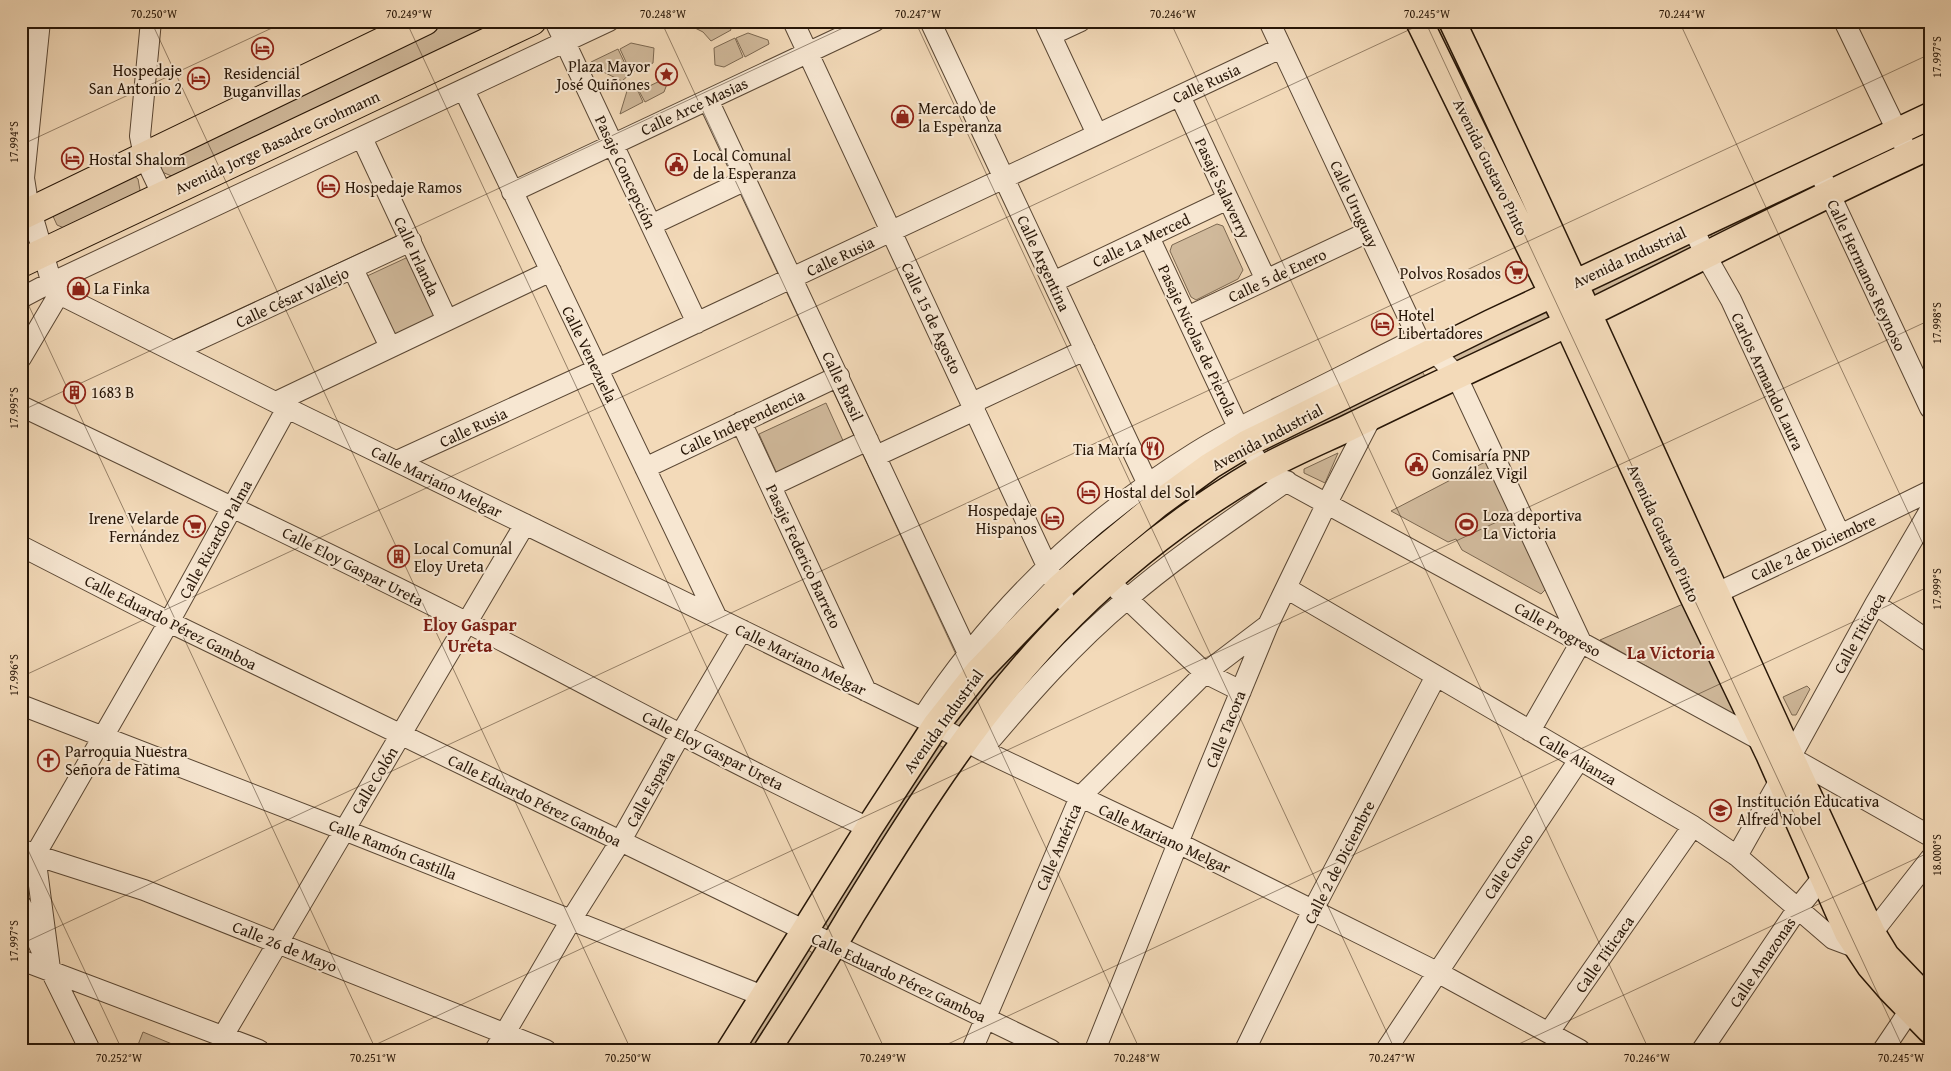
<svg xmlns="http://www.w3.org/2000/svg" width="1951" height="1071" viewBox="0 0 1951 1071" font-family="'Gentium Book Plus',serif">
	<rect width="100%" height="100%" fill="#f3dab9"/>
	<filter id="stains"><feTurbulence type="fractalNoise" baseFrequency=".004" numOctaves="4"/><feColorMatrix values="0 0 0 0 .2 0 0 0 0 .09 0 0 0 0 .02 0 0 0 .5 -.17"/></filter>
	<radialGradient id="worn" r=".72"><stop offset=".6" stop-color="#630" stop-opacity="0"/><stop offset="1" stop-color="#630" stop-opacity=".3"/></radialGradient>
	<path fill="#d0b99b" stroke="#7c6851" d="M442 21H505L174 177 162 172 160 162 169 151Z
		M693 21H727L731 30 711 41 703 32 693 27Z
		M748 33 768 40 769 44 745 57 736 38Z
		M735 38 743 57 724 67 715 65 714 48Z
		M631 43 654 48 653 63 631 73 620 49Z
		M618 49 630 74 622 81 593 67 591 62Z
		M662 80 667 84 664 92 645 102 639 91Z
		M627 91H638L643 102 620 114Z
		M132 174 138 179 140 190 134 198 64 228 57 225 52 214Z
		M1812 185 1815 191 1712 238 1710 233Z
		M1217 224 1223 226 1243 270 1238 279 1196 300 1191 297 1170 251 1172 245Z
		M1690 243 1693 249 1599 298 1592 293 1594 285Z
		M406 258 411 260 438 316 400 339 390 335 365 277Z
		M1545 307 1553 318 1457 362 1454 357 1455 351Z
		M1421 370 1427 379 1269 452 1265 445Z
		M826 403 845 445 778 476 759 434Z
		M1338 453 1325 483 1304 473V469Z
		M1487 461 1549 586 1541 594 1462 550 1456 539 1448 542 1391 511Z
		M1683 604 1737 717 1600 640Z
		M1056 607 1061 611 958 730 952 724 998 662Z
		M1807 686 1810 689 1796 715H1792L1783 697Z
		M939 745 946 749 835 931 820 930 935 746Z
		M807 949 814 954 759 1050H741Z
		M143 1032 172 1044 170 1050H136Z"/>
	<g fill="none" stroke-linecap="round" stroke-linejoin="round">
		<defs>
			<path id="minor" d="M40 21 24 178 27 197 52 284 59 294 287 408 922 718 982 750 1178 843 1437 972 1580 1050
				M151 21 140 136 144 156 163 196
				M555 21 697 323
				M793 21 1047 566 1065 601
				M930 21 1153 495
				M1044 21 1097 134
				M1269 21 1418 338 1434 351 1456 375 1581 642 1530 731
				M1844 21 1903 143
				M1051 35 1081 21
				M464 90 717 618
				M1180 96 1266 280
				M708 100 973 664
				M362 138 447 320
				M1818 169 1930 408
				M512 192 875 21
				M651 225 746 180
				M1693 228 1706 256 1731 300 1840 535
				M1149 237 1246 444 1263 469 1762 741 1930 836
				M353 269 390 347
				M1053 282 1228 199
				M21 298 40 288 609 21
				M1187 317 1368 232
				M174 351 411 241
				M21 358 59 294
				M276 402 551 271
				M972 403 1085 350
				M21 406C170 477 319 548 466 622 600 691 732 764 869 828
				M741 422 866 691
				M876 456 975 410
				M397 461 598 369 1281 48
				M645 468 839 376
				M771 486 868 440
				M21 546 169 622 1051 1050
				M1286 588 1693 826 1737 856 1833 939 1857 948 1872 933 1930 859
				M1118 590 1205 673 1241 691
				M1704 599 1840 535 1930 491
				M1875 604 1930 642
				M21 705 344 830 763 996
				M922 718C993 610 1086 520 1196 452 1228 432 1262 416 1296 399 1337 379 1377 358 1418 338
				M982 750C1027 697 1073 644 1127 599 1177 556 1233 519 1287 481
				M1790 758 1875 604 1930 510
				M21 849 35 855 144 890 546 1050
				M1737 856 1780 780
				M21 905 50 969 90 1050
				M21 960 259 1050
				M50 969 35 855 169 622 287 408
				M1549 1032 1693 826
				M223 1036 525 524
				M495 1050 571 920 620 842 680 735 742 630
				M972 1050 1080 797 1205 673 1268 625
				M1095 1050 1178 843 1268 625 1327 503 1372 416
				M1245 1050 1313 910 1436 676
				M1386 1050 1579 760
				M1702 1050 1798 908 1823 877
				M1883 1050 1910 1010"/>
			<path id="major" d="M1419 21 1567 323 1692 594 1769 754 1848 933 1870 966 1890 989 1930 1030
				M1452 21C1596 323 1730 630 1872 933L1886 956 1930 1002
				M730 1050 869 828 936 725 978 672 1059 588 1095 556 1158 504 1210 466 1246 444 1491 323 1930 116
				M767 1050C796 1005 825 960 852 914 917 808 983 703 1072 615 1128 559 1191 511 1259 471 1287 455 1318 442 1348 428 1425 390 1504 354 1581 317 1698 260 1812 200 1930 146"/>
			<path id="highway" d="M21 216 425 21
				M21 263 532 21"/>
		</defs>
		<use href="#minor" stroke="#5a4734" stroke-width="22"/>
		<use href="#major" stroke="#271607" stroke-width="29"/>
		<use href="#highway" stroke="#271607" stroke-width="30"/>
		<use href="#minor" stroke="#f7e7d2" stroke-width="20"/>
		<use href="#major" stroke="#f3dab9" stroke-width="26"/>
		<use href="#highway" stroke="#f3dab9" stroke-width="28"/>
	</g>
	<path fill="none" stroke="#271607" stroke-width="1" stroke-opacity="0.45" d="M151 21 631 1050M406 21 885 1050M661 21 1140 1050M915 21 1395 1050M1170 21 1649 1050M1425 21 1904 1050M1679 21 1930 559M21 145 287 21M21 289 376 1050M21 411 858 21M21 677 1428 21M21 835 122 1050M21 944 1930 54M364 1050 1930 320M935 1050 1930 586M1506 1050 1930 852"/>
	<defs>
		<symbol id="hotel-ring" viewBox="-11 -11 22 22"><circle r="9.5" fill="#f7e7d2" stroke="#8f2418" stroke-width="1.5"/><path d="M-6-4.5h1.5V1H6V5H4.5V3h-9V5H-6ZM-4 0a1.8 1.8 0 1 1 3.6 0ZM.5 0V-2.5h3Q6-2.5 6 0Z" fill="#8f2418"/></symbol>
		<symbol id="sight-ring" viewBox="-11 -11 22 22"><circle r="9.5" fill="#f7e7d2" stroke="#8f2418" stroke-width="1.5"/><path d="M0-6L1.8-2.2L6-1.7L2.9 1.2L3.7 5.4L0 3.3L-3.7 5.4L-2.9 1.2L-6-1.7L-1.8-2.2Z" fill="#8f2418"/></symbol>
		<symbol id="shop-ring" viewBox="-11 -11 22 22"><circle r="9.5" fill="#f7e7d2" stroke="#8f2418" stroke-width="1.5"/><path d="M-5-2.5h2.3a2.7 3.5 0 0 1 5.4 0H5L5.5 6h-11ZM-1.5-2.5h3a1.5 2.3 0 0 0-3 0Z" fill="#8f2418"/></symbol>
		<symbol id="civic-ring" viewBox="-11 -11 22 22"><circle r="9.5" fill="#f7e7d2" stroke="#8f2418" stroke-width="1.5"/><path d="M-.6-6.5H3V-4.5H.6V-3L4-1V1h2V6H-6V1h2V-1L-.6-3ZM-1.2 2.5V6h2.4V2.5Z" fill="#8f2418"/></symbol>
		<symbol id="supermarket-ring" viewBox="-11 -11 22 22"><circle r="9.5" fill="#f7e7d2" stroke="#8f2418" stroke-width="1.5"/><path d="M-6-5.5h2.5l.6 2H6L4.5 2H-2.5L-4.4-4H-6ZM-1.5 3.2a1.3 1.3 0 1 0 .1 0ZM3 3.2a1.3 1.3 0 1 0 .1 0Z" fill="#8f2418"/></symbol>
		<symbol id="building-ring" viewBox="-11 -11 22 22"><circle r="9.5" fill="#f7e7d2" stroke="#8f2418" stroke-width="1.5"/><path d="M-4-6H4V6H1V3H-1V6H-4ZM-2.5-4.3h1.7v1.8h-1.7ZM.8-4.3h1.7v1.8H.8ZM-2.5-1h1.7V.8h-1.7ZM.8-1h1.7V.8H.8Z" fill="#8f2418"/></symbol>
		<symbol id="restaurant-ring" viewBox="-11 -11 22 22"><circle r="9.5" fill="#f7e7d2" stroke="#8f2418" stroke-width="1.5"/><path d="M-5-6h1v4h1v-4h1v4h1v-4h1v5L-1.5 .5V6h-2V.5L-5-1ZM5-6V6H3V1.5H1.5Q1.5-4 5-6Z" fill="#8f2418"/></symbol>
		<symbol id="stadium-ring" viewBox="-11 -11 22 22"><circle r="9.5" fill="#f7e7d2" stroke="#8f2418" stroke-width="1.5"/><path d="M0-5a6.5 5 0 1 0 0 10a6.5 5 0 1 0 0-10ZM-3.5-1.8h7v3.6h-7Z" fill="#8f2418"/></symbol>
		<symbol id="church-ring" viewBox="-11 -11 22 22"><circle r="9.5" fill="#f7e7d2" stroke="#8f2418" stroke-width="1.5"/><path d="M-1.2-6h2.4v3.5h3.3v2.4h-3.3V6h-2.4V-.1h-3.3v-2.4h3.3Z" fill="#8f2418"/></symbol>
		<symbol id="school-ring" viewBox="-11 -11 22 22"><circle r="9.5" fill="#f7e7d2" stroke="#8f2418" stroke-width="1.5"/><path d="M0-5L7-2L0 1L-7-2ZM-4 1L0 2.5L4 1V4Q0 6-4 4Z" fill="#8f2418"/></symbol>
	</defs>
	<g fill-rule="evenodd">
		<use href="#hotel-ring" x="250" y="36" width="25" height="25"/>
		<use href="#sight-ring" x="654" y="62" width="25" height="25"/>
		<use href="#hotel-ring" x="186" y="66" width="25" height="25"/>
		<use href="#shop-ring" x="890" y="104" width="25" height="25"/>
		<use href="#hotel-ring" x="60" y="146" width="25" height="25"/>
		<use href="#civic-ring" x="664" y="152" width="25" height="25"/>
		<use href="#hotel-ring" x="316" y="174" width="25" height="25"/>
		<use href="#supermarket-ring" x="1504" y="260" width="25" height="25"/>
		<use href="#shop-ring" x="66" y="276" width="25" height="25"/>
		<use href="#hotel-ring" x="1370" y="312" width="25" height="25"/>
		<use href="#building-ring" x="62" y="380" width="25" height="25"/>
		<use href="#restaurant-ring" x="1140" y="436" width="25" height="25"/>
		<use href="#civic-ring" x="1404" y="452" width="25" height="25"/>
		<use href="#hotel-ring" x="1076" y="480" width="25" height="25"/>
		<use href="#hotel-ring" x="1040" y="506" width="25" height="25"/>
		<use href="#stadium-ring" x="1454" y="512" width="25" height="25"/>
		<use href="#supermarket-ring" x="182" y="514" width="25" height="25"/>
		<use href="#building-ring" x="386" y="544" width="25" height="25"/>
		<use href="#church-ring" x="36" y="748" width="25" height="25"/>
		<use href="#school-ring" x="1708" y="798" width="25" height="25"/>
	</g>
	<g text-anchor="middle" stroke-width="4" stroke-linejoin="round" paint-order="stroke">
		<g font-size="16" fill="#271607" stroke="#f7e7d2" text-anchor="start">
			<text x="650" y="72" text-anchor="end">Plaza Mayor<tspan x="650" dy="18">José Quiñones</tspan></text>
			<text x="182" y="76" text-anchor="end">Hospedaje<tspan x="182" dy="18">San Antonio 2</tspan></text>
			<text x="262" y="79" text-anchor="middle">Residencial<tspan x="262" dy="18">Buganvillas</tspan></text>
			<text x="918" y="114">Mercado de<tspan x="918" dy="18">la Esperanza</tspan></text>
			<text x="693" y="161">Local Comunal<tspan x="693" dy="18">de la Esperanza</tspan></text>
			<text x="89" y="165">Hostal Shalom</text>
			<text x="345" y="193">Hospedaje Ramos</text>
			<text x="1501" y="279" text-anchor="end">Polvos Rosados</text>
			<text x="94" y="294">La Finka</text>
			<text x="1398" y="321">Hotel<tspan x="1398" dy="18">Libertadores</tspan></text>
			<text x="91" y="398">1683 B</text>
			<text x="1137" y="455" text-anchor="end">Tia María</text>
			<text x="1432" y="461">Comisaría PNP<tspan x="1432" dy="18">González Vigil</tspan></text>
			<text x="1104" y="498">Hostal del Sol</text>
			<text x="1037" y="516" text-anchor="end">Hospedaje<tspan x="1037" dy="18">Hispanos</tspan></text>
			<text x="1483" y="521">Loza deportiva<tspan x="1483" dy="18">La Victoria</tspan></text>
			<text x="179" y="524" text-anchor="end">Irene Velarde<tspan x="179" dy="18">Fernández</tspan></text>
			<text x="414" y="554">Local Comunal<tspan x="414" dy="18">Eloy Ureta</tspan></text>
			<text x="65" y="757">Parroquia Nuestra<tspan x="65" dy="18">Señora de Fatima</tspan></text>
			<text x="1737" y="807">Institución Educativa<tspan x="1737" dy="18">Alfred Nobel</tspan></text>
		</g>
		<g font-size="16" fill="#271607" stroke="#f7e7d2">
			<text transform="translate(1206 83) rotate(-25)" y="6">Calle Rusia</text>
			<text transform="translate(694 106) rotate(-25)" y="6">Calle Arce Masias</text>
			<text transform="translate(277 142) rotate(-25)" y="6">Avenida Jorge Basadre Grohmann</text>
			<text transform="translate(1491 167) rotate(64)" y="6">Avenida Gustavo Pinto</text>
			<text transform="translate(626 172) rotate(65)" y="6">Pasaje Concepción</text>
			<text transform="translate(1223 188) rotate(65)" y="6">Pasaje Salaverry</text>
			<text transform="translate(1355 204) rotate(65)" y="6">Calle Uruguay</text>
			<text transform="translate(1141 240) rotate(-25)" y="6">Calle La Merced</text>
			<text transform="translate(417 256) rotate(65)" y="6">Calle Irlanda</text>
			<text transform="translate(840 256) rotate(-25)" y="6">Calle Rusia</text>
			<text transform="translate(1629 257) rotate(-25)" y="6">Avenida Industrial</text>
			<text transform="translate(1044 263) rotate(65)" y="6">Calle Argentina</text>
			<text transform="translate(1277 275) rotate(-25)" y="6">Calle 5 de Enero</text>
			<text transform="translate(1867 275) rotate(65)" y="6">Calle Hermanos Reynoso</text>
			<text transform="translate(292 297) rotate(-25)" y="6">Calle César Vallejo</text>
			<text transform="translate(932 318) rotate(65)" y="6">Calle 15 de Agosto</text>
			<text transform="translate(1198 340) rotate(65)" y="6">Pasaje Nicolas de Pierola</text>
			<text transform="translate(590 354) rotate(64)" y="6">Calle Venezuela</text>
			<text transform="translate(1768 381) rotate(65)" y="6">Carlos Armando Laura</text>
			<text transform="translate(843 386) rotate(65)" y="6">Calle Brasil</text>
			<text transform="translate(742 422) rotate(-25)" y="6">Calle Independencia</text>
			<text transform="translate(473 427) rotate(-25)" y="6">Calle Rusia</text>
			<text transform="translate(1267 437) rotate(-28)" y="6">Avenida Industrial</text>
			<text transform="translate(437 481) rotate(26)" y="6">Calle Mariano Melgar</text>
			<text transform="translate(1664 533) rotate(65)" y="6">Avenida Gustavo Pinto</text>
			<text transform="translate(215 539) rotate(-61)" y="6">Calle Ricardo Palma</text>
			<text transform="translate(1813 547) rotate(-25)" y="6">Calle 2 de Diciembre</text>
			<text transform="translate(804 556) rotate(65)" y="6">Pasaje Federico Barreto</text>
			<text transform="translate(353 566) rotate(27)" y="6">Calle Eloy Gaspar Ureta</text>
			<text transform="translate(171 622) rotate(27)" y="6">Calle Eduardo Pérez Gamboa</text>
			<text transform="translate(1558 629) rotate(29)" y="6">Calle Progreso</text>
			<text transform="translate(1859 633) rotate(-61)" y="6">Calle Titicaca</text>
			<text transform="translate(801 659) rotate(26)" y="6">Calle Mariano Melgar</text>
			<text transform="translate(943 721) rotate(-54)" y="6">Avenida Industrial</text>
			<text transform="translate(1225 729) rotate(-68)" y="6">Calle Tacora</text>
			<text transform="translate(713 750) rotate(27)" y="6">Calle Eloy Gaspar Ureta</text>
			<text transform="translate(1578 759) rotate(30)" y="6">Calle Alianza</text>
			<text transform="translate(374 780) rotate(-59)" y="6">Calle Colón</text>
			<text transform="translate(650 789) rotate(-61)" y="6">Calle España</text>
			<text transform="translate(535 800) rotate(26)" y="6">Calle Eduardo Pérez Gamboa</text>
			<text transform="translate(1165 838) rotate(25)" y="6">Calle Mariano Melgar</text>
			<text transform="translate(1058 847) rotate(-67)" y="6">Calle América</text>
			<text transform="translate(393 849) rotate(22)" y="6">Calle Ramón Castilla</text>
			<text transform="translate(1339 862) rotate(-63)" y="6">Calle 2 de Diciembre</text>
			<text transform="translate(1508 866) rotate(-56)" y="6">Calle Cusco</text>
			<text transform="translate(285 946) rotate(22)" y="6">Calle 26 de Mayo</text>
			<text transform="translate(1604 954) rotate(-55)" y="6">Calle Titicaca</text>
			<text transform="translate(1762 962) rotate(-56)" y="6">Calle Amazonas</text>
			<text transform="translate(899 977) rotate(25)" y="6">Calle Eduardo Pérez Gamboa</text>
		</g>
		<g font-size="18" font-weight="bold" fill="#7a1f14" stroke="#f7e7d2">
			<text x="470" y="631">Eloy Gaspar<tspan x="470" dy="21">Ureta</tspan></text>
			<text x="1671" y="659">La Victoria</text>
		</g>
	</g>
	<rect width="1951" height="1071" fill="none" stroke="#f3dab9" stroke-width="55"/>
	<rect x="28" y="28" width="1896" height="1016" fill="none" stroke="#271607" stroke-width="2"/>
	<g font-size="12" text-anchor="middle" fill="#271607">
		<text x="154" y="18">70.250°W</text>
		<text x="409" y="18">70.249°W</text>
		<text x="663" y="18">70.248°W</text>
		<text x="918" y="18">70.247°W</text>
		<text x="1173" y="18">70.246°W</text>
		<text x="1427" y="18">70.245°W</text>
		<text x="1682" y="18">70.244°W</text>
		<text transform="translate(1937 57) rotate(-90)" y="4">17.997°S</text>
		<text transform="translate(14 142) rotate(-90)" y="4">17.994°S</text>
		<text transform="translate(1937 323) rotate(-90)" y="4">17.998°S</text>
		<text transform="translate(14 408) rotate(-90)" y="4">17.995°S</text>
		<text transform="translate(1937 589) rotate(-90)" y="4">17.999°S</text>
		<text transform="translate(14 675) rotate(-90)" y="4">17.996°S</text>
		<text transform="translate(1937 855) rotate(-90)" y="4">18.000°S</text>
		<text transform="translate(14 941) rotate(-90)" y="4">17.997°S</text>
		<text x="119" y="1062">70.252°W</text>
		<text x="373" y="1062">70.251°W</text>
		<text x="628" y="1062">70.250°W</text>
		<text x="883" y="1062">70.249°W</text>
		<text x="1137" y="1062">70.248°W</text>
		<text x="1392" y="1062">70.247°W</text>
		<text x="1647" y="1062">70.246°W</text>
		<text x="1901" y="1062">70.245°W</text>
	</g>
	<rect width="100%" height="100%" filter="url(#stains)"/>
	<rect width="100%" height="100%" fill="url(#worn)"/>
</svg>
